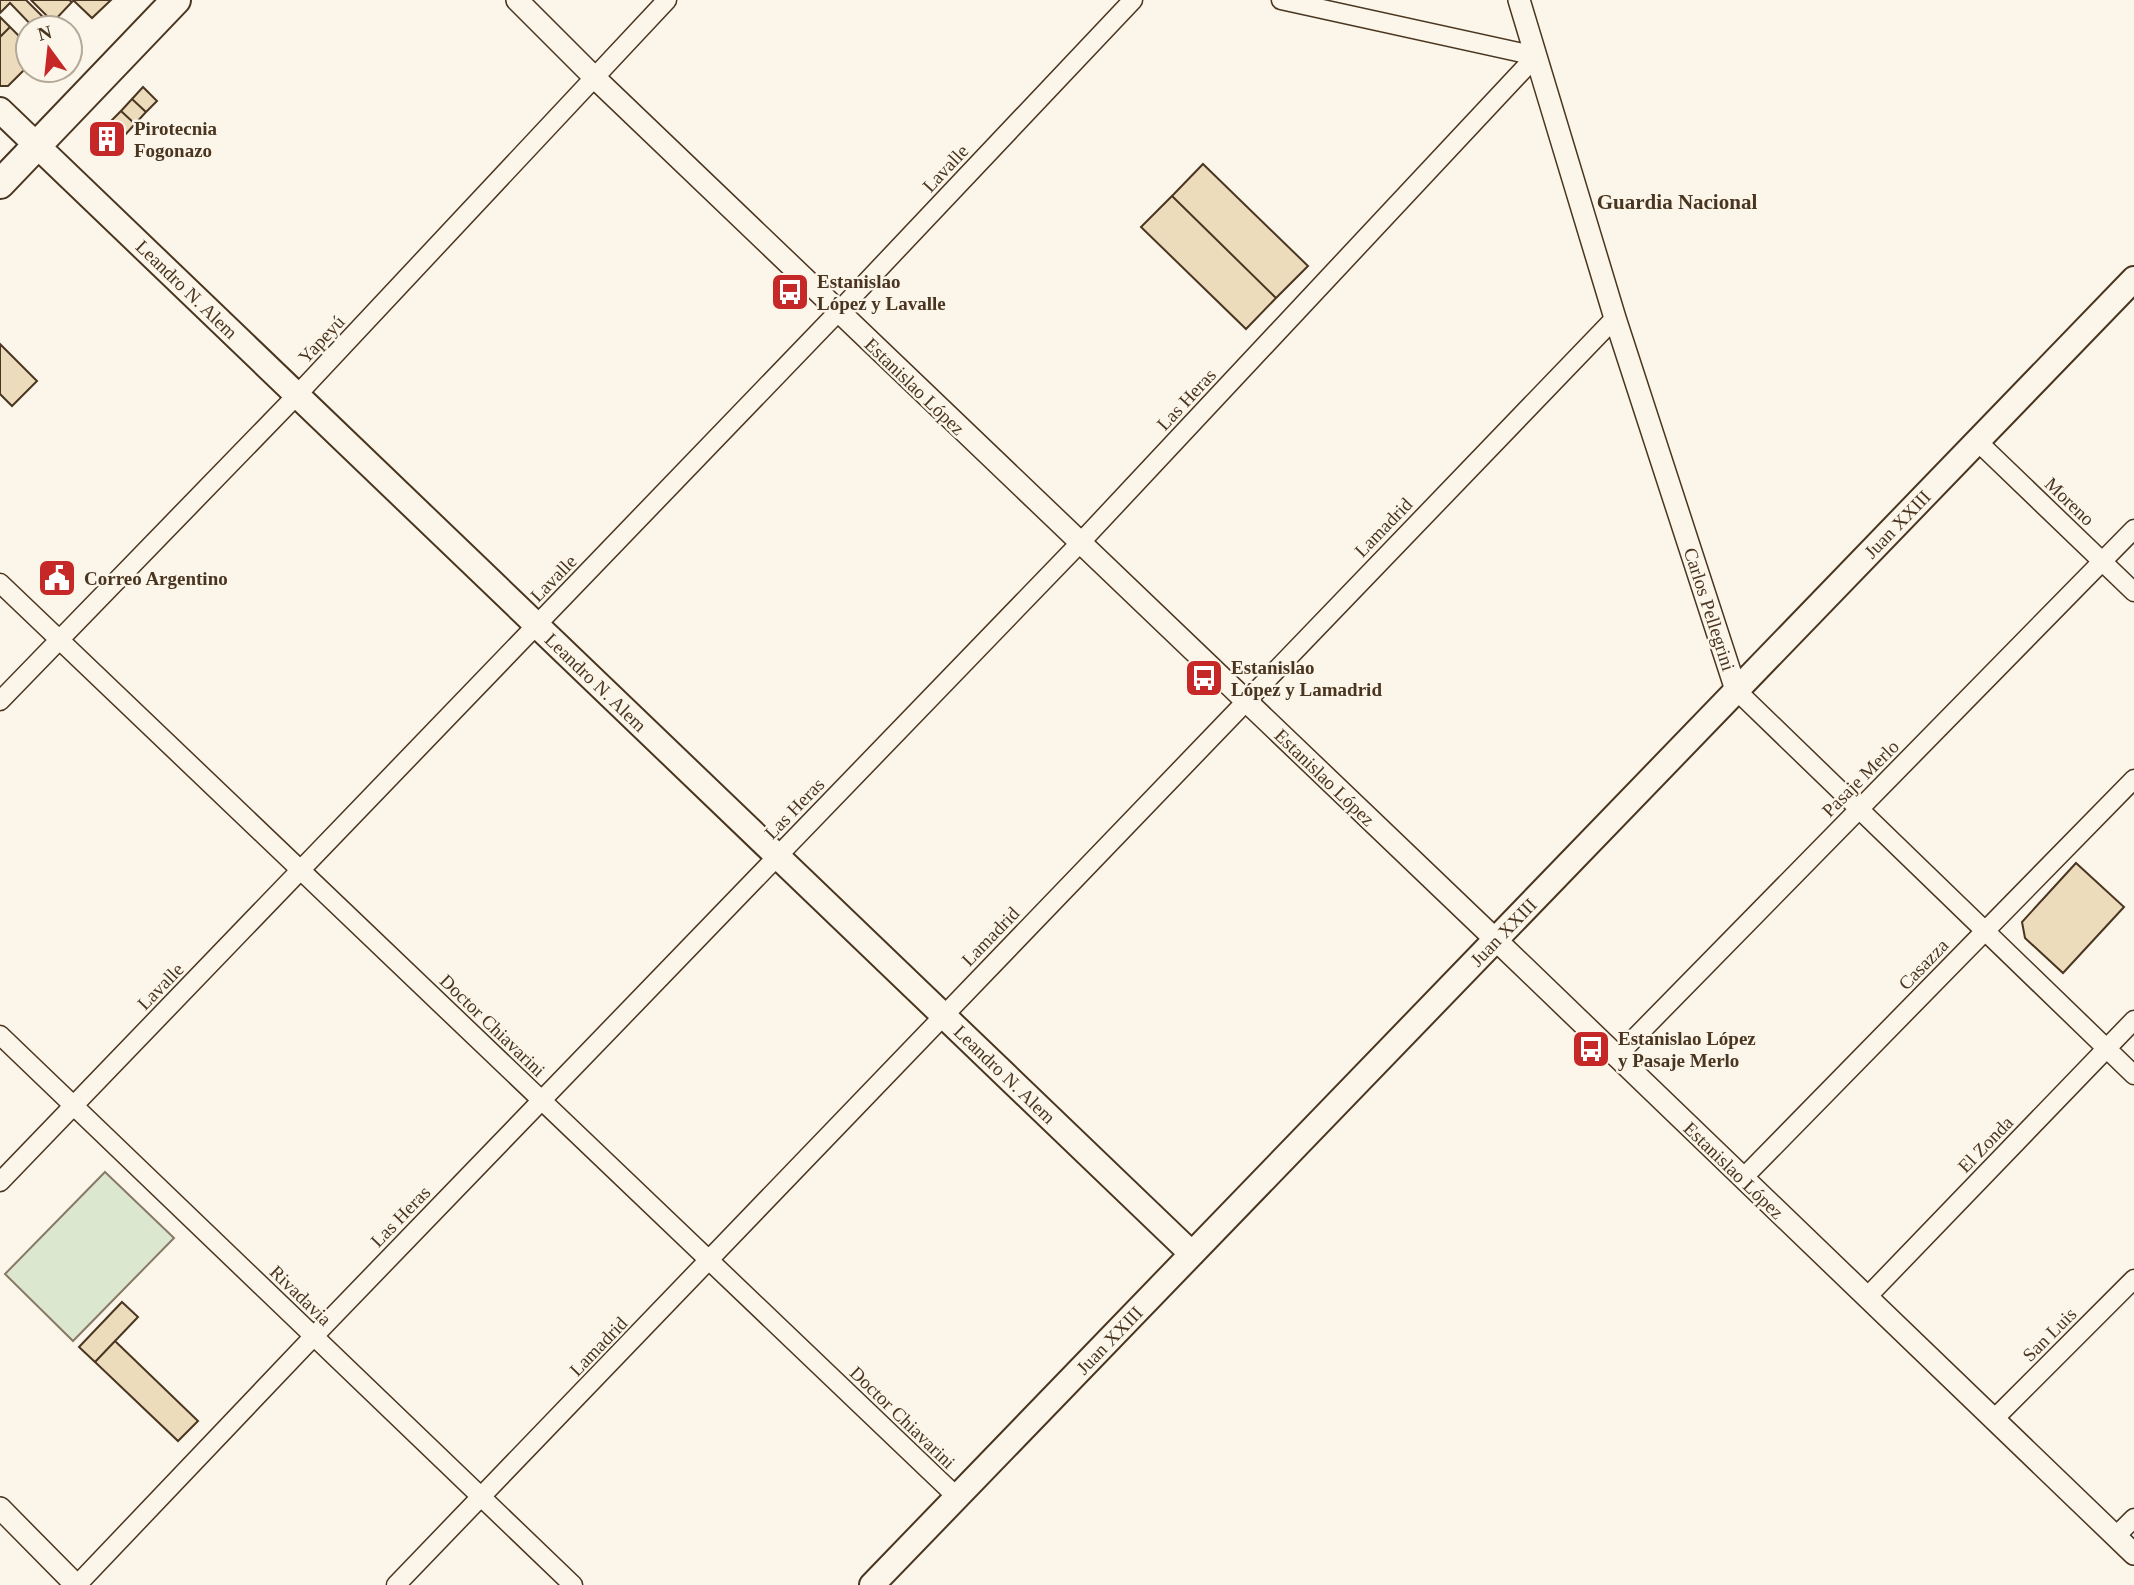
<svg xmlns="http://www.w3.org/2000/svg" width="2134" height="1585" viewBox="0 0 2134 1585" font-family="Georgia,serif">
	<rect width="100%" height="100%" fill="#fbf6e9"/>
	<path fill="#dce7d0" stroke="#887966" stroke-width="2" d="M105 1172 174 1238 73 1341 5 1274Z"/>
	<path fill="#ecdcbc" stroke="#4a3520" stroke-width="2" d="M0 0H26L45 19 34 28 10 3 0 13Z
		M31 0H69L72 2 53 22Z
		M73 0H111L92 18Z
		M0 17 10 27 0 37Z
		M10 27 28 45V66L8 86H0V37Z
		M143 87 157 101 146 112 132 99Z
		M132 99 146 112 135 124 121 111Z
		M121 111 135 124 124 136 110 122Z
		M110 122 124 136 105 156 91 142Z
		M1203 164 1308 266 1276 298 1172 196Z
		M1172 196 1276 298 1246 329 1141 227Z
		M0 344 37 381 12 406 0 394Z
		M2076 863 2124 907 2063 973 2025 938 2022 922Z
		M122 1302 138 1317 95 1362 79 1347Z
		M115 1341 198 1421 178 1441 95 1362Z"/>
	<g fill="none" stroke-linecap="round" stroke-linejoin="round">
		<defs>
			<path id="minor" d="M1281 0 1536 56
				M1977 441 2134 592
				M0 583 957 1497
				M1736 690 2134 1075
				M0 701 297 395 667 0
				M0 1035 573 1585
				M1616 1057 2134 529
				M1743 1178 2134 779
				M0 1182 838 312 1133 0
				M1867 1297 2134 1020
				M1994 1419 2134 1279
				M2116 1536 2134 1518
				M77 1585 314 1336 1080 543 1536 56
				M396 1585 1615 318"/>
			<path id="tertiary" d="M517 0 595 78 1496 940 2134 1554
				M1519 0 1615 318 1736 690
				M0 1508 76 1585"/>
			<path id="secondary" d="M0 110 1192 1254
				M872 1585 2134 279"/>
			<path id="primary" d="M0 184 176 0"/>
		</defs>
		<use href="#minor" stroke="#4a3520" stroke-width="21"/>
		<use href="#tertiary" stroke="#4a3520" stroke-width="24"/>
		<use href="#secondary" stroke="#4a3520" stroke-width="28"/>
		<use href="#primary" stroke="#4a3520" stroke-width="32"/>
		<use href="#minor" stroke="#fbf6e9" stroke-width="18"/>
		<use href="#tertiary" stroke="#fbf6e9" stroke-width="21"/>
		<use href="#secondary" stroke="#fbf6e9" stroke-width="24"/>
		<use href="#primary" stroke="#fbf6e9" stroke-width="28"/>
	</g>
	<defs>
		<symbol id="building-square" viewBox="-11 -11 22 22"><rect x="-9" y="-9" width="18" height="18" rx="4" fill="#c62828" stroke="#fbf6e9"/><path d="M-4-6H4V6H1V3H-1V6H-4ZM-2.5-4.3h1.7v1.8h-1.7ZM.8-4.3h1.7v1.8H.8ZM-2.5-1h1.7V.8h-1.7ZM.8-1h1.7V.8H.8Z" fill="#fff"/></symbol>
		<symbol id="bus-square" viewBox="-11 -11 22 22"><rect x="-9" y="-9" width="18" height="18" rx="4" fill="#c62828" stroke="#fbf6e9"/><path d="M-5-6H5V4H4V6H2V4H-2V6H-4V4H-5ZM-3.5-4V0h7V-4ZM-3.5 1.2v1.5H-2V1.2ZM2 1.2v1.5H3.5V1.2Z" fill="#fff"/></symbol>
		<symbol id="civic-square" viewBox="-11 -11 22 22"><rect x="-9" y="-9" width="18" height="18" rx="4" fill="#c62828" stroke="#fbf6e9"/><path d="M-.6-6.5H3V-4.5H.6V-3L4-1V1h2V6H-6V1h2V-1L-.6-3ZM-1.2 2.5V6h2.4V2.5Z" fill="#fff"/></symbol>
	</defs>
	<g fill-rule="evenodd">
		<use href="#building-square" x="85" y="117" width="44" height="44"/>
		<use href="#bus-square" x="768" y="270" width="44" height="44"/>
		<use href="#civic-square" x="35" y="556" width="44" height="44"/>
		<use href="#bus-square" x="1182" y="656" width="44" height="44"/>
		<use href="#bus-square" x="1569" y="1027" width="44" height="44"/>
	</g>
	<g text-anchor="middle" stroke-width="5" stroke-linejoin="round" paint-order="stroke">
		<g font-size="19" font-weight="bold" fill="#4a3520" stroke="#fbf6e9" text-anchor="start">
			<text x="134" y="135">Pirotecnia<tspan x="134" dy="22">Fogonazo</tspan></text>
			<text x="817" y="288">Estanislao<tspan x="817" dy="22">López y Lavalle</tspan></text>
			<text x="84" y="585">Correo Argentino</text>
			<text x="1231" y="674">Estanislao<tspan x="1231" dy="22">López y Lamadrid</tspan></text>
			<text x="1618" y="1045">Estanislao López<tspan x="1618" dy="22">y Pasaje Merlo</tspan></text>
		</g>
		<g font-size="19" fill="#4a3520" stroke="#fbf6e9">
			<text transform="translate(945 168) rotate(-47)" y="7">Lavalle</text>
			<text transform="translate(187 289) rotate(44)" y="7">Leandro N. Alem</text>
			<text transform="translate(321 339) rotate(-47)" y="7">Yapeyú</text>
			<text transform="translate(915 386) rotate(44)" y="7">Estanislao López</text>
			<text transform="translate(1186 399) rotate(-47)" y="7">Las Heras</text>
			<text transform="translate(2070 501) rotate(44)" y="7">Moreno</text>
			<text transform="translate(1897 524) rotate(-46)" y="7">Juan XXIII</text>
			<text transform="translate(1383 527) rotate(-46)" y="7">Lamadrid</text>
			<text transform="translate(553 578) rotate(-46)" y="7">Lavalle</text>
			<text transform="translate(1710 609) rotate(72)" y="7">Carlos Pellegrini</text>
			<text transform="translate(596 682) rotate(44)" y="7">Leandro N. Alem</text>
			<text transform="translate(1325 777) rotate(44)" y="7">Estanislao López</text>
			<text transform="translate(1860 778) rotate(-45)" y="7">Pasaje Merlo</text>
			<text transform="translate(794 808) rotate(-46)" y="7">Las Heras</text>
			<text transform="translate(1503 932) rotate(-46)" y="7">Juan XXIII</text>
			<text transform="translate(990 936) rotate(-46)" y="7">Lamadrid</text>
			<text transform="translate(1923 964) rotate(-46)" y="7">Casazza</text>
			<text transform="translate(160 986) rotate(-46)" y="7">Lavalle</text>
			<text transform="translate(493 1025) rotate(44)" y="7">Doctor Chiavarini</text>
			<text transform="translate(1005 1074) rotate(44)" y="7">Leandro N. Alem</text>
			<text transform="translate(1985 1144) rotate(-46)" y="7">El Zonda</text>
			<text transform="translate(1734 1170) rotate(44)" y="7">Estanislao López</text>
			<text transform="translate(400 1216) rotate(-46)" y="7">Las Heras</text>
			<text transform="translate(301 1295) rotate(44)" y="7">Rivadavia</text>
			<text transform="translate(2049 1334) rotate(-45)" y="7">San Luis</text>
			<text transform="translate(1109 1340) rotate(-46)" y="7">Juan XXIII</text>
			<text transform="translate(598 1346) rotate(-46)" y="7">Lamadrid</text>
			<text transform="translate(903 1417) rotate(44)" y="7">Doctor Chiavarini</text>
		</g>
		<g font-size="21" font-weight="bold" fill="#4a3520" stroke="#fbf6e9">
			<text x="1677" y="209">Guardia Nacional</text>
		</g>
	</g>
	<g transform="translate(49 49) rotate(345)"><circle r="33" fill="#fbf6e9" stroke="#b4a999" stroke-width="2"/>
	<path d="M0-5L12 26L0 18L-12 26Z" fill="#c62828"/>
	<text y="-10" font-size="19" font-weight="bold" text-anchor="middle" fill="#4a3520">N</text>
	</g>
</svg>
